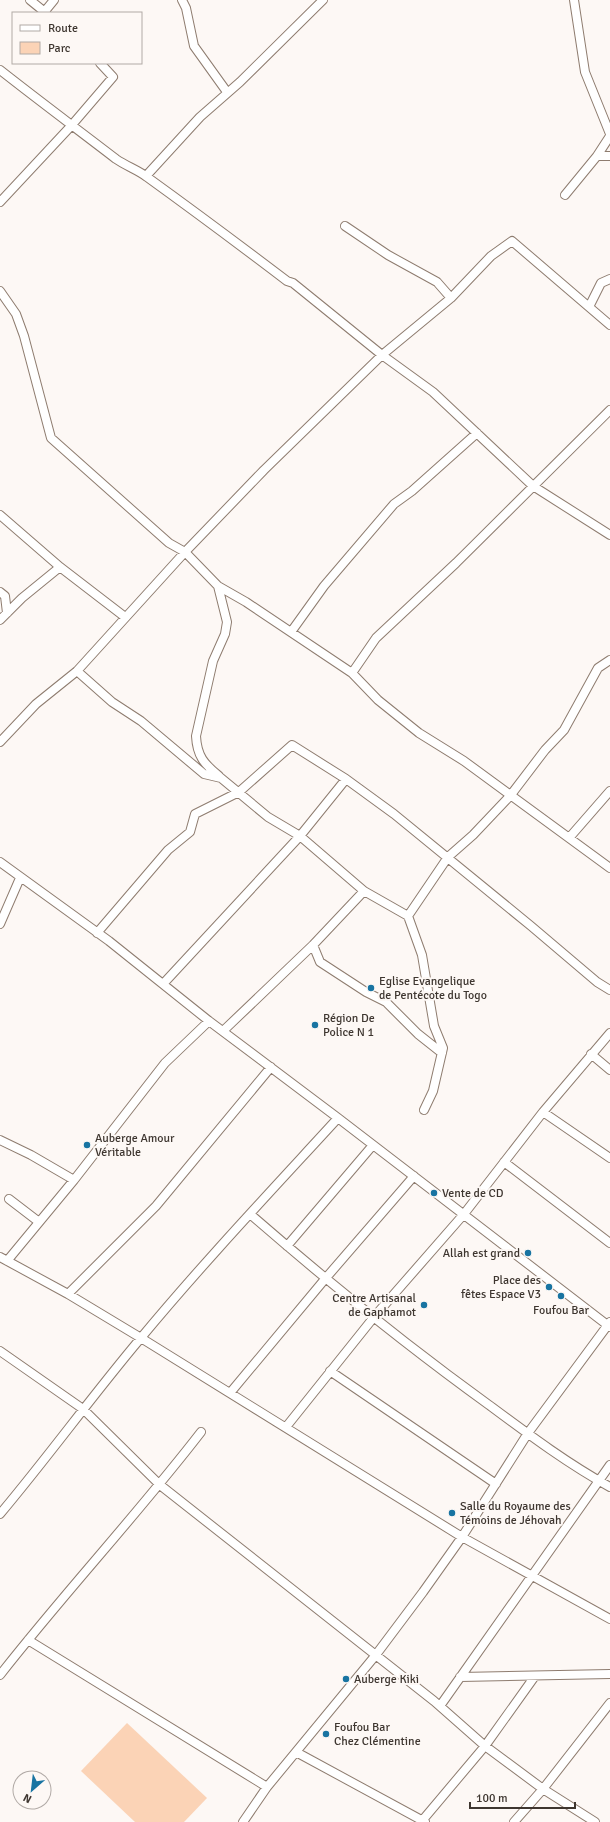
<svg xmlns="http://www.w3.org/2000/svg" width="610" height="1822" viewBox="0 0 610 1822" font-family="Signika,sans-serif">
	<rect width="100%" height="100%" fill="#fdf8f5"/>
	<path fill="#fbd3b6" d="M127 1723 207 1798 184 1822H135L81 1771Z"/>
	<g fill="none" stroke-linecap="round" stroke-linejoin="round">
		<defs>
			<path id="street" d="M30 0 46 13
				M182 0 186 8 194 46 227 92
				M574 0 585 72 610 134
				M45 11 54 0
				M0 70C38 100 77 129 116 159 126 166 138 170 147 177 194 211 241 246 287 281L293 283 382 355 451 298 491 256 512 241 610 325
				M610 136 597 156H610
				M146 176 200 117 240 82 323 0
				M565 195 597 156
				M0 202 71 126 113 77 100 63
				M345 226 388 255 437 282 451 298
				M0 291 16 314 24 336 51 438 169 543 185 552 218 586 227 622 225 634 213 661 196 736C197 756 204 764 219 776
				M589 307 601 283 610 279
				M0 515 60 567 125 617
				M218 586 246 602 352 673 378 700 419 733 464 761 610 868
				M0 592 5 596 7 613
				M0 620 22 598 60 567
				M291 632 324 586 394 504 412 491 477 433
				M77 671 112 702 141 721 204 774 221 778 268 817 300 836 364 891 408 916 422 955 434 1026 443 1048 433 1091 424 1110
				M352 673 376 638 456 563 610 410
				M0 742 36 704 77 671 185 552 264 470 382 355 433 392 533 486 610 535
				M569 838 610 791
				M0 862 109 941 209 1021 338 1118 610 1327
				M408 916 448 857 473 835 510 796 545 750 564 730 598 668 610 660
				M0 924 20 878
				M97 933 168 850 190 832 195 814 239 792 292 745 346 779 394 814 531 926 597 982 610 990
				M313 945 320 962 366 992 386 1002 418 1034 442 1053
				M163 984 300 836 346 779
				M223 1031 313 945 364 891
				M591 1054 610 1070
				M543 1112 610 1158
				M0 1140 31 1155 74 1180
				M504 1162 610 1243
				M9 1199 39 1222
				M250 1214C327 1281 406 1345 489 1405 528 1434 568 1464 610 1487
				M287 1246 373 1145
				M0 1257 68 1294 141 1338 462 1537 610 1619
				M7 1261 74 1180 165 1063 209 1021
				M68 1294 156 1206 271 1067
				M0 1351 83 1409 160 1485 434 1701 485 1746 543 1789 595 1822
				M330 1371 496 1484
				M230 1393 325 1279 414 1176
				M286 1427 374 1317 464 1214 543 1112 610 1033
				M0 1514C48 1457 92 1396 140 1339 203 1263 271 1191 338 1118
				M28 1640 267 1787
				M0 1675C65 1592 137 1515 201 1432
				M460 1677 610 1674
				M440 1706 610 1465
				M296 1752 425 1822
				M243 1822 267 1787 375 1656 423 1592 462 1537 528 1433 610 1322
				M421 1822 485 1746 535 1676
				M514 1822 543 1789 610 1703"/>
		</defs>
		<use href="#street" stroke="#8e7c6f" stroke-width="10"/>
		<use href="#street" stroke="#fff" stroke-width="8"/>
	</g>
	<g fill="#1874a2" stroke="#fdf8f5" stroke-width="1.5">
		<circle cx="371" cy="988" r="4"/>
		<circle cx="315" cy="1025" r="4"/>
		<circle cx="87" cy="1145" r="4"/>
		<circle cx="434" cy="1193" r="4"/>
		<circle cx="528" cy="1253" r="4"/>
		<circle cx="549" cy="1287" r="4"/>
		<circle cx="561" cy="1296" r="4"/>
		<circle cx="424" cy="1305" r="4"/>
		<circle cx="452" cy="1513" r="4"/>
		<circle cx="346" cy="1679" r="4"/>
		<circle cx="326" cy="1734" r="4"/>
	</g>
	<g text-anchor="middle" stroke-width="4" stroke-linejoin="round" paint-order="stroke">
		<g font-size="12" fill="#3e3630" stroke="#fdf8f5" text-anchor="start">
			<text x="379" y="985">Eglise Evangelique<tspan x="379" dy="14">de Pentécote du Togo</tspan></text>
			<text x="323" y="1022">Région De<tspan x="323" dy="14">Police N 1</tspan></text>
			<text x="95" y="1142">Auberge Amour<tspan x="95" dy="14">Véritable</tspan></text>
			<text x="442" y="1197">Vente de CD</text>
			<text x="520" y="1257" text-anchor="end">Allah est grand</text>
			<text x="541" y="1284" text-anchor="end">Place des<tspan x="541" dy="14">fêtes Espace V3</tspan></text>
			<text x="416" y="1302" text-anchor="end">Centre Artisanal<tspan x="416" dy="14">de Gaphamot</tspan></text>
			<text x="561" y="1314" text-anchor="middle">Foufou Bar</text>
			<text x="460" y="1510">Salle du Royaume des<tspan x="460" dy="14">Témoins de Jéhovah</tspan></text>
			<text x="354" y="1683">Auberge Kiki</text>
			<text x="334" y="1731">Foufou Bar<tspan x="334" dy="14">Chez Clémentine</tspan></text>
		</g>
	</g>
	<rect x="12" y="12" width="130" height="52" fill="#fdf8f5" stroke="#b1aaa6"/>
	<rect x="20" y="25" width="20" height="6" fill="#ffffff" stroke="#b1aaa6"/>
	<text x="48" y="32" font-size="12" fill="#3e3630">Route</text>
	<rect x="20" y="42" width="20" height="12" fill="#fbd3b6" stroke="#b1aaa6"/>
	<text x="48" y="52" font-size="12" fill="#3e3630">Parc</text>
	<g transform="translate(32 1790) rotate(208)"><circle r="19" fill="#fdf8f5" stroke="#b1aaa6"/>
	<path d="M0-3L7 15L0 10L-7 15Z" fill="#1874a2"/>
	<text y="-6" font-size="11" font-weight="bold" text-anchor="middle" fill="#3e3630">N</text>
	</g>
	<path d="M470 1802v6h105v-6" fill="none" stroke="#3e3630" stroke-width="2"/>
	<text x="476" y="1802" font-size="12" fill="#3e3630" stroke="#fdf8f5" stroke-width="3" paint-order="stroke">100 m</text>
</svg>
